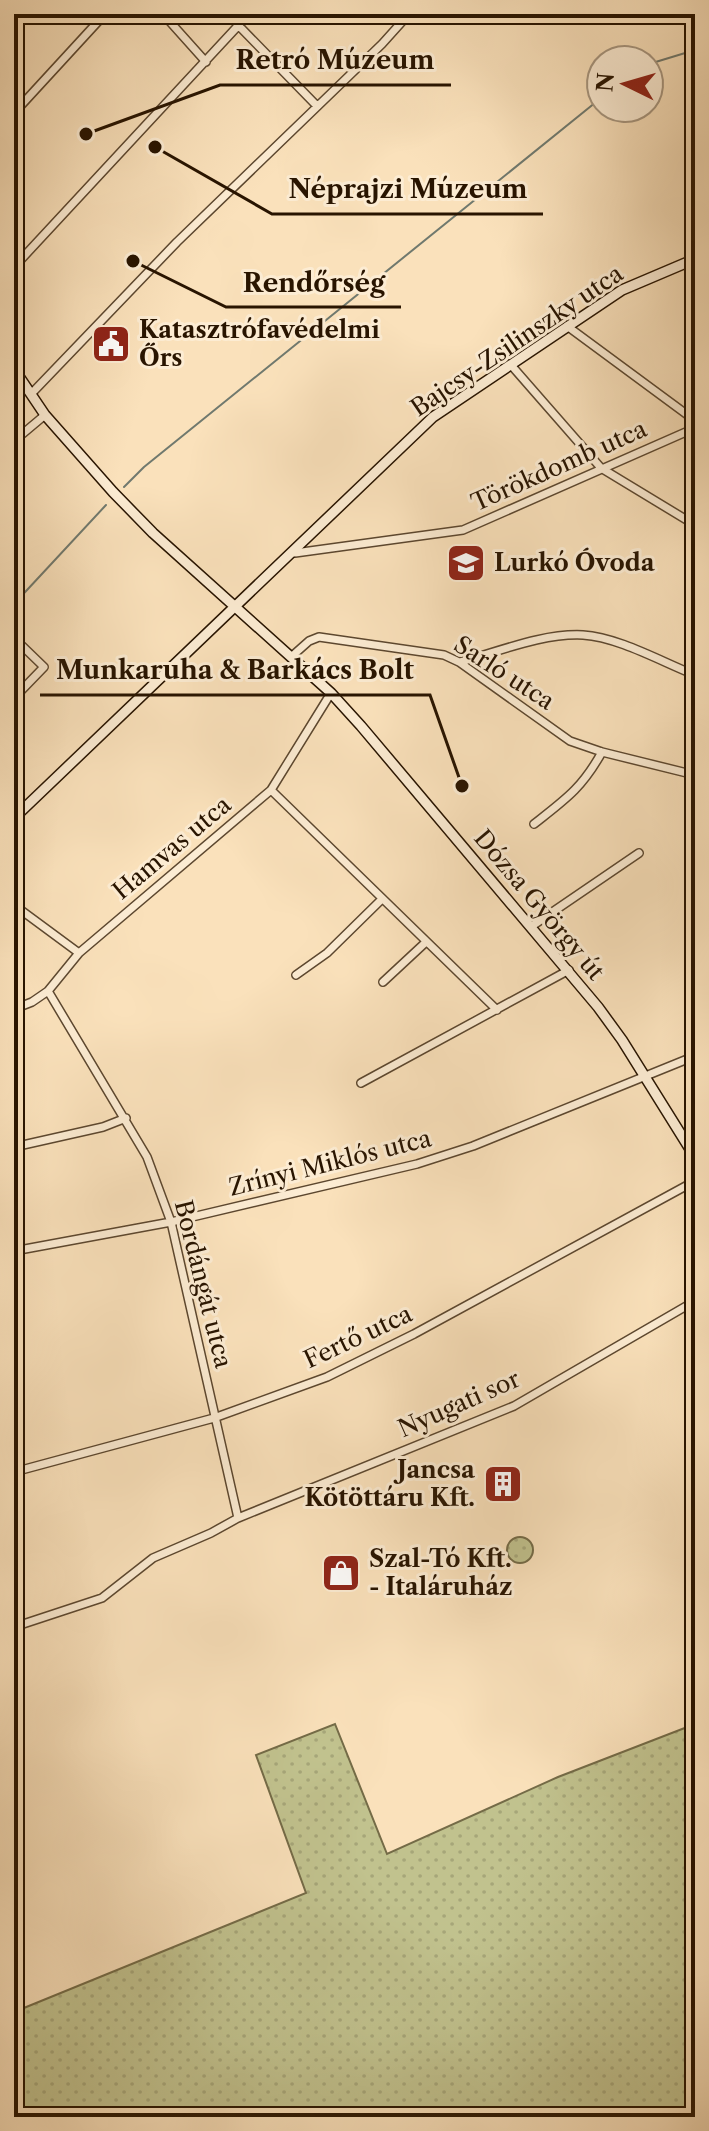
<svg xmlns="http://www.w3.org/2000/svg" width="709" height="2131" viewBox="0 0 709 2131" font-family="'Libre Caslon Text',serif">
	<defs>
		<pattern id="grass-dots" width="8" height="8" patternUnits="userSpaceOnUse" patternTransform="scale(2)"><rect width="8" height="8" fill="#c1c28e"/><path d="M2 2h.1M6 6h.1" fill="none" stroke="#a6a679" stroke-width="1.8" stroke-linecap="round"/></pattern>
	</defs>
	<rect width="100%" height="100%" fill="#fae1bb"/>
	<filter id="stains"><feTurbulence type="fractalNoise" baseFrequency=".0025" numOctaves="4"/><feColorMatrix values="0 0 0 0 .2 0 0 0 0 .09 0 0 0 0 .02 0 0 0 .5 -.17"/></filter>
	<radialGradient id="worn" r=".72"><stop offset=".6" stop-color="#630" stop-opacity="0"/><stop offset="1" stop-color="#630" stop-opacity=".3"/></radialGradient>
	<path fill="url(#grass-dots)" stroke="#746b47" stroke-width="2" d="M507 1550a13 13 0 1 1 26 0a13 13 0 1 1-26 0Z
		M335 1724 387 1854 558 1777 695 1724V2117H14V2012L306 1893 256 1755Z"/>
	<g fill="none" stroke-linecap="round" stroke-linejoin="round">
		<path stroke="#70796e" stroke-width="2" d="M649 64 695 50
			M124 487 144 467 601 98
			M14 604 106 505"/>
		<defs>
			<path id="street" d="M163 14 206 62
				M239 26 317 106
				M14 113 105 14
				M14 267 249 14
				M567 326 693 419 694 428
				M511 365 601 468 695 525
				M32 393 177 242 382 44 409 14
				M14 441 45 415
				M295 553 463 530 695 428
				M14 638 44 667 14 698
				M291 657 309 641 319 637 444 655 459 662 570 741 602 752 695 775
				M460 662C498 652 542 633 583 635 618 637 662 662 695 675
				M271 790 497 1010
				M534 824C566 799 582 788 602 752
				M14 905 79 953
				M532 926 639 853
				M296 975 327 953 382 899
				M383 982 426 942
				M48 991 147 1157 171 1222 238 1518
				M14 1009 32 1002 48 991 79 953 271 790 331 693
				M361 1083 569 970
				M14 1147 103 1127 126 1118
				M14 1251 171 1222 417 1164 473 1146 695 1056
				M14 1472 214 1418 327 1377 414 1334 695 1181
				M14 1627 102 1598 153 1558 211 1533 238 1518 514 1406 695 1301"/>
			<path id="secondary" d="M14 369 45 415 113 492 153 533 331 693 361 726 598 1007 622 1040 695 1157
				M14 818 433 417 622 290 695 259"/>
		</defs>
		<use href="#street" stroke="#5c472f" stroke-width="10"/>
		<use href="#secondary" stroke="#281400" stroke-width="12"/>
		<use href="#street" stroke="#fcecd3" stroke-width="7"/>
		<use href="#secondary" stroke="#fcecd3" stroke-width="9"/>
	</g>
	<defs>
		<symbol id="civic-square" viewBox="-11 -11 22 22"><rect x="-9" y="-9" width="18" height="18" rx="4" fill="#8f2418" stroke="#fcecd3"/><path d="M-.6-6.5H3V-4.5H.6V-3L4-1V1h2V6H-6V1h2V-1L-.6-3ZM-1.2 2.5V6h2.4V2.5Z" fill="#fff"/></symbol>
		<symbol id="school-square" viewBox="-11 -11 22 22"><rect x="-9" y="-9" width="18" height="18" rx="4" fill="#8f2418" stroke="#fcecd3"/><path d="M0-5L7-2L0 1L-7-2ZM-4 1L0 2.5L4 1V4Q0 6-4 4Z" fill="#fff"/></symbol>
		<symbol id="building-square" viewBox="-11 -11 22 22"><rect x="-9" y="-9" width="18" height="18" rx="4" fill="#8f2418" stroke="#fcecd3"/><path d="M-4-6H4V6H1V3H-1V6H-4ZM-2.5-4.3h1.7v1.8h-1.7ZM.8-4.3h1.7v1.8H.8ZM-2.5-1h1.7V.8h-1.7ZM.8-1h1.7V.8H.8Z" fill="#fff"/></symbol>
		<symbol id="shop-square" viewBox="-11 -11 22 22"><rect x="-9" y="-9" width="18" height="18" rx="4" fill="#8f2418" stroke="#fcecd3"/><path d="M-5-2.5h2.3a2.7 3.5 0 0 1 5.4 0H5L5.5 6h-11ZM-1.5-2.5h3a1.5 2.3 0 0 0-3 0Z" fill="#fff"/></symbol>
	</defs>
	<g fill-rule="evenodd">
		<use href="#civic-square" x="89" y="322" width="44" height="44"/>
		<use href="#school-square" x="444" y="541" width="44" height="44"/>
		<use href="#building-square" x="481" y="1462" width="44" height="44"/>
		<use href="#shop-square" x="319" y="1551" width="44" height="44"/>
	</g>
	<g text-anchor="middle" stroke-width="6" stroke-linejoin="round" paint-order="stroke">
		<g font-size="24" font-weight="bold" fill="#281400" stroke="#fcecd3" text-anchor="start">
			<text x="139" y="338">Katasztrófavédelmi<tspan x="139" dy="28">Őrs</tspan></text>
			<text x="494" y="571">Lurkó Óvoda</text>
			<text x="475" y="1478" text-anchor="end">Jancsa<tspan x="475" dy="28">Kötöttáru Kft.</tspan></text>
			<text x="369" y="1567">Szal-Tó Kft.<tspan x="369" dy="28">- Italáruház</tspan></text>
		</g>
		<g font-size="24" fill="#281400" stroke="#fcecd3">
			<text transform="translate(517 341) rotate(-34)" y="8">Bajcsy-Zsilinszky utca</text>
			<text transform="translate(559 466) rotate(-24)" y="8">Törökdomb utca</text>
			<text transform="translate(504 673) rotate(33)" y="8">Sarló utca</text>
			<text transform="translate(172 848) rotate(-40)" y="8">Hamvas utca</text>
			<text transform="translate(539 905) rotate(50)" y="8">Dózsa György út</text>
			<text transform="translate(330 1163) rotate(-14)" y="8">Zrínyi Miklós utca</text>
			<text transform="translate(203 1284) rotate(76)" y="8">Bordángát utca</text>
			<text transform="translate(358 1337) rotate(-25)" y="8">Fertő utca</text>
			<text transform="translate(459 1404) rotate(-24)" y="8">Nyugati sor</text>
		</g>
	</g>
	<path fill="none" stroke="#281400" stroke-width="3" d="M86 134L220 85H451M155 147L272 214H543M133 261L226 307H401M462 786L430 695H40"/>
	<g fill="#281400" stroke="#fcecd3" stroke-width="3">
		<circle cx="86" cy="134" r="8"/>
		<circle cx="155" cy="147" r="8"/>
		<circle cx="133" cy="261" r="8"/>
		<circle cx="462" cy="786" r="8"/>
	</g>
	<g font-size="26" text-anchor="middle" font-weight="bold" fill="#281400" stroke="#fcecd3" stroke-width="6" stroke-linejoin="round" paint-order="stroke">
		<text x="335" y="69">Retró Múzeum</text>
		<text x="408" y="198">Néprajzi Múzeum</text>
		<text x="314" y="292">Rendőrség</text>
		<text x="235" y="679">Munkaruha &amp; Barkács Bolt</text>
	</g>
	<rect width="709" height="2131" fill="none" stroke="#fae1bb" stroke-width="48"/>
	<rect x="16" y="16" width="677" height="2099" fill="none" stroke="#281400" stroke-width="4"/>
	<rect x="24" y="24" width="661" height="2083" fill="none" stroke="#281400" stroke-width="2"/>
	<g transform="translate(625 84) rotate(275)"><circle r="38" fill="#fcecd3" stroke="#a7967f" stroke-width="2"/>
	<path d="M0-6L14 30L0 20L-14 30Z" fill="#8f2418"/>
	<text y="-12" font-size="22" font-weight="bold" text-anchor="middle" fill="#281400">N</text>
	</g>
	<rect width="100%" height="100%" filter="url(#stains)"/>
	<rect width="100%" height="100%" fill="url(#worn)"/>
</svg>
